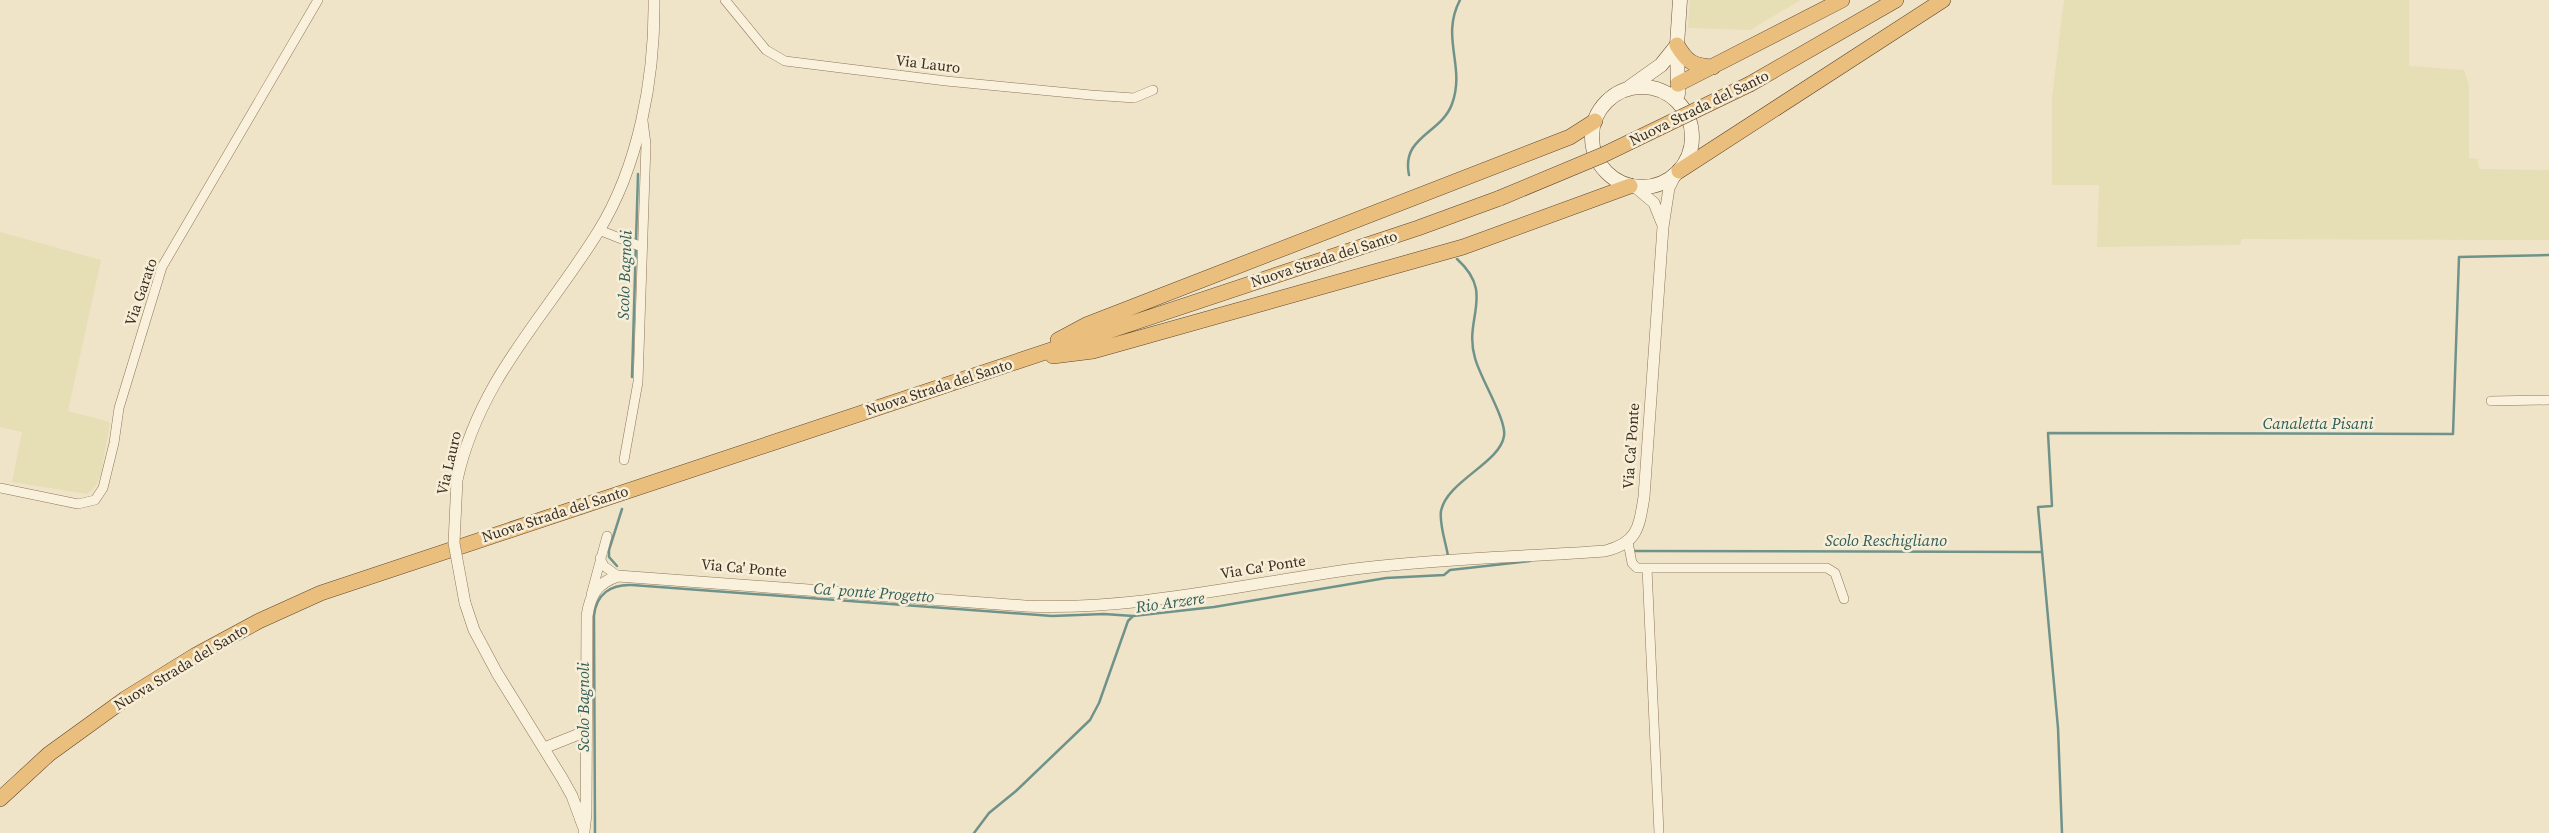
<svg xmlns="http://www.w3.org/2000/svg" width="2549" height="833" viewBox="0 0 2549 833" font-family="'Source Serif 4',serif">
	<rect width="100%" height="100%" fill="#f0e4c8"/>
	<path fill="#e6deb5" d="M1690 0H1801L1750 30 1688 28Z
		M2064 0H2409V66L2464 70 2469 85V158L2478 159 2479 169 2549 170V240L2242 239 2240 245 2097 247 2099 185H2052V97Z
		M0 232 101 260 68 411 110 422 101 474 96 486 87 494 12 482 22 432 0 427Z"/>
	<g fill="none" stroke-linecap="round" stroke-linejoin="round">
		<path stroke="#6f938a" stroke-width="2.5" d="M1409 175C1401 136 1441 134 1452 104 1466 66 1440 38 1460 0
			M632 377 638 174
			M1633 551 2041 552
			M1448 556C1446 543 1439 524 1441 511 1447 481 1500 463 1504 436 1507 420 1480 378 1475 358 1463 318 1496 294 1457 259
			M617 566 609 557V550L622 509
			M595 833 594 616C596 594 611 584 632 585L1052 616 1104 614 1133 616
			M974 833 989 813 1016 791 1090 720 1099 703 1128 621 1133 616 1214 607 1386 578 1444 575 1450 570 1530 561
			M2062 833 2058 728 2038 507 2052 506 2048 433 2453 434 2459 257 2549 255"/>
		<defs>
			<path id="minor" d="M725 0 766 50 785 61 946 81 1091 95 1134 98 1153 90
				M599 230 642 247
				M2491 401 2549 400
				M624 460 638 382 646 144 643 121
				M0 488 78 504 95 500 103 488 114 443 119 408 162 267 318 0
				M1628 542 1632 563 1637 568H1827L1835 573 1844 599
				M600 558 604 566 618 576
				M1647 568 1659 833
				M591 595 607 536"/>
			<path id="tertiary" d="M1634 186 1654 203 1662 223
				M457 480C479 379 546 316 598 232 639 166 655 77 654 0
				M465 603 474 630 497 673 562 778 572 796 583 826
				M544 748 579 734 586 723
				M584 831 586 814 587 616C590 595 597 583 618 576L1025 606C1138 611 1251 582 1363 568 1443 558 1525 557 1605 551 1638 543 1639 527 1644 497L1663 227 1669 188 1676 174"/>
			<path id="secondary" d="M1630 87 1661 65 1677 45
				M1592 137a50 50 0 1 1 100 0a50 50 0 1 1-100 0Z
				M1678 94 1677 45 1680 0"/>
			<path id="trunk" d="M1677 45C1687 62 1693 66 1713 67
				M1678 84 1842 0
				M1750 84 1896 0
				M1679 171 1943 0
				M1058 340 1086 325 1570 137 1595 121
				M1053 356 1093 351 1463 247 1630 186
				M0 799 49 754 125 699 196 655 259 621 321 593 1418 228 1500 198"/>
		</defs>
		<use href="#minor" stroke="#8d765c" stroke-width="10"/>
		<use href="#tertiary" stroke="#8d765c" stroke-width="12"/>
		<use href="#secondary" stroke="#6f573f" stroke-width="15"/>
		<use href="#trunk" stroke="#5b4430" stroke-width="16"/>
		<use href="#minor" stroke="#faf1dc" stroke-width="9"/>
		<use href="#tertiary" stroke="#faf1dc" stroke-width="11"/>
		<use href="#secondary" stroke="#faf1dc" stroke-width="14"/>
		<use href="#trunk" stroke="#eabe7c" stroke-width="15"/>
		<defs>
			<path id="tertiary-bridge" d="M457 480 454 543 465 603"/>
			<path id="trunk-bridge" d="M1500 198 1603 155 1750 84"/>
		</defs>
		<use href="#tertiary-bridge" stroke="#8d765c" stroke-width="12" stroke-linecap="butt"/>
		<use href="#trunk-bridge" stroke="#5b4430" stroke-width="16" stroke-linecap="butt"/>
		<use href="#tertiary-bridge" stroke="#faf1dc" stroke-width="11"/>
		<use href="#trunk-bridge" stroke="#eabe7c" stroke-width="15"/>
	</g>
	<g text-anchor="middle" stroke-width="5" stroke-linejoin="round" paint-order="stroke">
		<g font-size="15" fill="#3d2e20" stroke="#f7eed8">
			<text transform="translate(928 64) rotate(7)" y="5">Via Lauro</text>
			<text transform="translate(1699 108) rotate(-26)" y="5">Nuova Strada del Santo</text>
			<text transform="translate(1324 259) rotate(-18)" y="5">Nuova Strada del Santo</text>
			<text transform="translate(141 292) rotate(-71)" y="5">Via Garato</text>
			<text transform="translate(939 387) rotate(-18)" y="5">Nuova Strada del Santo</text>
			<text transform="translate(1631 446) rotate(-86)" y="5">Via Ca' Ponte</text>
			<text transform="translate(449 463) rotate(-77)" y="5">Via Lauro</text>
			<text transform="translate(555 514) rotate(-18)" y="5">Nuova Strada del Santo</text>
			<text transform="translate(1263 567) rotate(-9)" y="5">Via Ca' Ponte</text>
			<text transform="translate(744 568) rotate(5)" y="5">Via Ca' Ponte</text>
			<text transform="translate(181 667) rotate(-31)" y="5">Nuova Strada del Santo</text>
		</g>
		<g font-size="16" font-style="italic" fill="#2f5d5a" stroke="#f7eed8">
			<text transform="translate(624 275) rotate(-88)" y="6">Scolo Bagnoli</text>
			<text x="2318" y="429">Canaletta Pisani</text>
			<text x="1886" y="546">Scolo Reschigliano</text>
			<text transform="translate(874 592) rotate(4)" y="6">Ca' ponte Progetto</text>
			<text transform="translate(1170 602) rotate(-8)" y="6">Rio Arzere</text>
			<text transform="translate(583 707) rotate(-90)" y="6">Scolo Bagnoli</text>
		</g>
	</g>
</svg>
